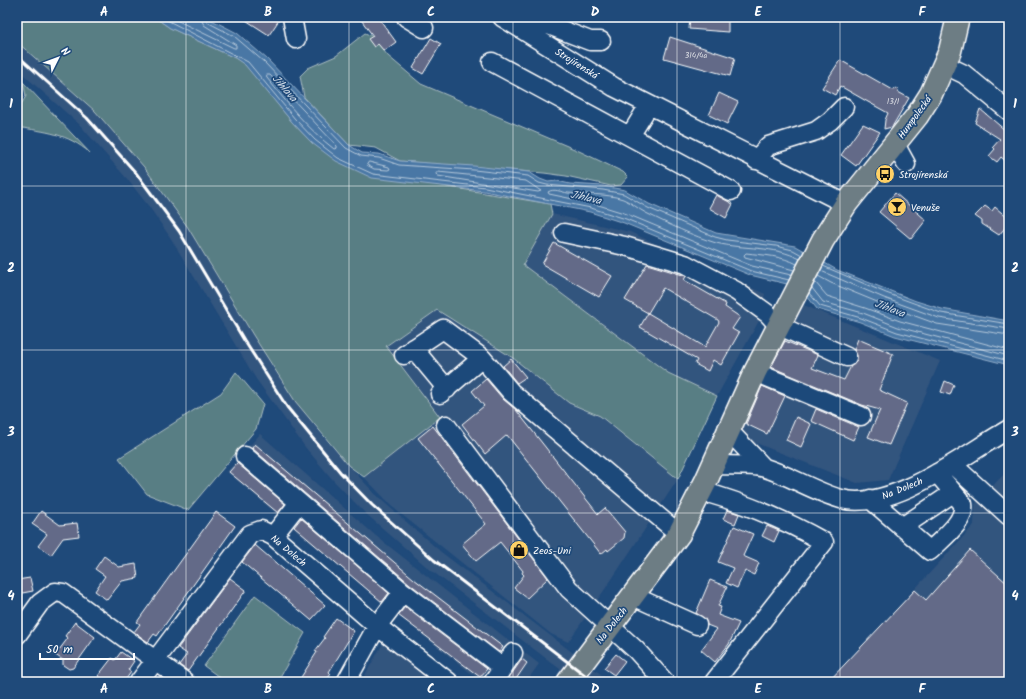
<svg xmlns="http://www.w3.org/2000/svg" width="1026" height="699" viewBox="0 0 1026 699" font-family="Kalam,sans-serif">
	<rect width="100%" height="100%" fill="#1f4a7a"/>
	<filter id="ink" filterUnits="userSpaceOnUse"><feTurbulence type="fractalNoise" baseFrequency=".025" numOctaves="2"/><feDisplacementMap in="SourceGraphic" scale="8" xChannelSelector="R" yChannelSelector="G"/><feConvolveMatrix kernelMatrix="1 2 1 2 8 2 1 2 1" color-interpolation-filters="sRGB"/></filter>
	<g filter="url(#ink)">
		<path fill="#33547e" d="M17 42 95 111 144 167 187 226 273 368 321 434 349 466 379 498 441 552 611 682H577L428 568 364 512 333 480 305 447 256 379 170 237 150 208 128 180 80 125 17 69Z
			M552 214 630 232 765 294 760 319 717 396 668 373 523 265Z
			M801 304 940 361 888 480 857 483 738 436Z
			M437 310 513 358 569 403 600 416 678 479 612 579 568 642 551 634 396 510 364 477 440 417 386 346Z
			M260 434 376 536 539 664 526 682H482L387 607 227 472Z
			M1009 469V682H829L974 525 975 504Z
			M386 638 443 682H361Z"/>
		<path fill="#597e84" stroke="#acbec2" d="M17 17H154L170 28 235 58 246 65 292 122 312 143 443 186 550 204 552 214 523 265 668 373 717 396 678 479 600 416 569 403 513 358 437 310 386 346 440 417 364 477 349 466 295 401 253 335 187 226 144 167 95 111 17 42Z
			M365 33 372 36 388 56 421 84 579 151 623 172 628 177 621 185 611 186 566 176 544 173 400 161 376 148 349 145 304 97 300 76 308 68 336 56Z
			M23 82 90 153C67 133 46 132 17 127V105L22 103 26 96Z
			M236 372 263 404 256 429 188 510 147 494 119 458 221 393Z
			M255 595 305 633 277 682H226L204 666Z"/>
		<path fill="#4977a5" stroke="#92adc9" d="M154 17H206L237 33 267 59 349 145 362 153 379 154 400 161 474 166 529 172 540 179 548 182 557 181 570 184 603 186 625 190 649 204 716 233 795 246 837 270 916 301 942 309 1009 321V365L895 336 860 322 817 309 804 292 791 285 750 275 624 223 590 212 484 191 372 178 336 161 312 143 292 122 245 65 235 58 170 28Z"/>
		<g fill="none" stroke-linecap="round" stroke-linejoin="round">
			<path stroke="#b6c9db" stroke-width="1" d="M161 17 248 62 295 119 315 140 338 158 373 174 485 187 591 208 626 219 751 271 789 280
				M170 17 234 48H236V45L204 25 200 17
				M206 17 207 22 234 36 264 62 346 148 361 156 379 158 399 165 474 170 528 176 539 183 547 185 603 190 624 194 648 208 715 237 727 240 776 246 793 250 802 255
				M267 75H270L337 146V148L334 149C308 129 287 103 267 78Z
				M369 162 389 167 390 169 388 170 374 169 367 165Z
				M438 172 526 181 541 191 538 192 438 176 436 174Z
				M823 266 886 293 941 313 1009 324
				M794 270 745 257 744 255 746 253C763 255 782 256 797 264
				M821 271 884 298 939 318 1009 329
				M791 275 752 266 627 214 592 203 549 194 548 192C554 188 561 192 568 193 586 195 605 193 623 199 631 202 638 209 646 213 668 224 693 236 716 243 744 250 774 245 800 259
				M818 276 831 283 882 304 937 324 1009 335
				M815 282 827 296 865 308 900 321 1009 350
				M812 288 823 302 863 313 898 327 1009 356
				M809 293 820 306 861 318 897 332 1009 361"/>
		</g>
		<path fill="#636b88" stroke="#fff" fill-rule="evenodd" d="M241 17H281L269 35Z
			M359 17H378L396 42 384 51 378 44 374 47 368 39 373 36Z
			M690 17 728 19V32L689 29Z
			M670 37 735 58 730 76 664 58Z
			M431 38 441 44 423 74 413 68Z
			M840 60 893 90 897 88 898 92 909 98 892 127 884 129 885 120 888 113 868 102 840 86 835 95 822 88Z
			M719 93 738 102 727 124 709 115Z
			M980 109 1006 131 1009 128V164L1001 157 997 162 989 156 995 149 993 147 1000 139 975 123Z
			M863 124 880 132 856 166 841 155Z
			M895 193 926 220 911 239 879 212Z
			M716 195 733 204 726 218 709 208Z
			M985 206 992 211 995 207 1009 219V223L999 235 982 224V221L975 216Z
			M554 243 612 276 599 297 542 264Z
			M647 264 686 276 684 280 726 304 725 307 740 317 732 329 739 333 721 365 713 360 708 371 695 364 697 360 640 327 648 313 625 300ZM663 288 718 320 719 322 705 347 648 313Z
			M858 339 893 354 879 390 907 403 889 445 868 437 880 410 862 405 771 367 785 341 818 355 812 368 844 380 851 366 857 361V356L854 349Z
			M511 359 526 377 517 383 503 366Z
			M486 379 503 399 516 410 598 514 605 508 625 532 624 538 608 551 607 549 601 554 507 435 485 454 462 424 484 406 472 391Z
			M945 381 954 385 950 395 941 392Z
			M762 386 785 396 767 434 746 424Z
			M816 409 859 427 853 440 811 421Z
			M796 417 811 424 801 447 786 440Z
			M433 426 548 578 527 598 514 588 524 575 522 573 523 571 500 542 476 561 462 544 486 524 418 438Z
			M255 444 414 579 503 647 499 652 410 584 252 448Z
			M237 463 285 504 278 513 229 472Z
			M727 510 739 514 735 524 723 519Z
			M41 511 60 525 77 523 79 536 63 538 51 555 38 546 47 534 32 524Z
			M216 512 235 526 157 636 154 634 148 642 134 632 140 624 137 622Z
			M301 518 389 593 382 602 294 527Z
			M734 526 753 534 743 556 759 563 754 575 745 571 737 588 726 583 733 568 718 562Z
			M767 526 779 531 774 542 762 536Z
			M255 545 325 605 311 620 242 562Z
			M970 550 1009 585V682H828L915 590 926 600Z
			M104 556 119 567 136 564 138 578 122 581 107 600 95 591 105 576 95 569Z
			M30 578 33 591 17 594V580Z
			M230 578 246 590 188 671 179 665 187 654 178 648Z
			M710 580 727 587 718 606 721 607 718 615 739 623 729 644 715 662 701 650 717 629 707 625 705 619 696 613Z
			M405 607 487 669 480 677 398 615Z
			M336 618 354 631 329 672 331 674 325 682H298L317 652 315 651 325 638 323 637Z
			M75 622 95 637 73 668 69 669 63 665V660L49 651 59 650 68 638 65 636Z
			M121 652 134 661 128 670 131 672 124 682H106L98 676 112 658 115 660Z
			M616 654 625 661 614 675 604 668Z
			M522 659 527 663 514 682H506Z"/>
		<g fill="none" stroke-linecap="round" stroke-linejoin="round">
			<defs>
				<path id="minor" d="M292 17 296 39
					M406 17 424 28
					M502 17 614 87 846 204
					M528 17 590 41H601
					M492 62 731 191
					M945 65 964 74 1009 111
					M630 136 649 105
					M895 144 906 164
					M756 160 768 146 816 131 830 121 844 107
					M564 233 625 246 685 264 736 291 768 314 778 325 847 357
					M413 348 447 389
					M404 355 443 329 482 358
					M755 372 861 416
					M440 394 482 358 511 392 679 534
					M446 425 569 589 636 650 665 682
					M727 429 763 467
					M245 456 403 592 503 668
					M713 465C727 466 752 464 765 468 791 476 815 492 841 499 893 512 965 454 1009 429
					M953 465 1009 516
					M701 491C744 503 785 520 824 542L714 682
					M870 499 930 551C941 539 966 522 963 504L937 473
					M902 527 953 493
					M273 536 298 504
					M403 592 377 626 449 682
					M633 596 697 625
					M17 635 40 603 55 592 63 593 185 682
					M139 682 250 534 261 530 273 536 377 626 346 682
					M493 682 513 653"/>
				<path id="major" d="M568 682 679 534 706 481 755 372 823 240 846 204 917 116 931 94 950 51 958 17"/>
			</defs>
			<use href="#minor" stroke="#fff" stroke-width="21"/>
			<use href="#major" stroke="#fff" stroke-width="25"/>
			<use href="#minor" stroke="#1f4a7a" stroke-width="18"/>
			<use href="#major" stroke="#6d7d84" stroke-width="22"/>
			<path stroke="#fff" stroke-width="3" d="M17 55 87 118 136 173 179 231 244 340 287 407 341 473 372 505 434 560 594 682"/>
		</g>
	</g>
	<path fill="none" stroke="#fff" stroke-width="1" stroke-opacity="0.55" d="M186 17V682M349 17V682M513 17V682M677 17V682M840 17V682M17 186H1009M17 350H1009M17 513H1009"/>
	<defs>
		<symbol id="bus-disc" viewBox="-11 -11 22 22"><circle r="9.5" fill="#ffd166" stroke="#1f4a7a"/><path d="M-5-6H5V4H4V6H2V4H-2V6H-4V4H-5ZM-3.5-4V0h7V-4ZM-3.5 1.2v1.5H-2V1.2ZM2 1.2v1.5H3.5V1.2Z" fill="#111"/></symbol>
		<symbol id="bar-disc" viewBox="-11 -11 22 22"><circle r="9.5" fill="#ffd166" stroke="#1f4a7a"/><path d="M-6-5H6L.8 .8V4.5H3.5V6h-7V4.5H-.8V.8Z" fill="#111"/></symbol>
		<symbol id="shop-disc" viewBox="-11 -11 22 22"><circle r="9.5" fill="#ffd166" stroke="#1f4a7a"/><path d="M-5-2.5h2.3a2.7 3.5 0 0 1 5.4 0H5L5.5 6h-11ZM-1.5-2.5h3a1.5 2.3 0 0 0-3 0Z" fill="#111"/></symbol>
	</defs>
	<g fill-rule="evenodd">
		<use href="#bus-disc" x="874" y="163" width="22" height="22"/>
		<use href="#bar-disc" x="886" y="196" width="22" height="22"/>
		<use href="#shop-disc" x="508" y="539" width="22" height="22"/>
	</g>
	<g text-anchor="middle" stroke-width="3.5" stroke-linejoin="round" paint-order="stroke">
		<g font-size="8" fill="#d8dae1">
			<text x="696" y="58">314/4a</text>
			<text x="893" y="104">13/1</text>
		</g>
		<g font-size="10" fill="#fff" stroke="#1f4a7a">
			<text transform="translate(577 63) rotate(32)" y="4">Strojírenská</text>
			<text transform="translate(914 117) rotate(-54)" y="4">Humpolecká</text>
			<text transform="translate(902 488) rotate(-22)" y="4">Na Dolech</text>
			<text transform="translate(289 550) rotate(40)" y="4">Na Dolech</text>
			<text transform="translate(611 625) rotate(-52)" y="4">Na Dolech</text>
		</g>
		<g font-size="10" fill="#fff" stroke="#1f4a7a" text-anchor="start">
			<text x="899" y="178">Strojírenská</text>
			<text x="911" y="211">Venuše</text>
			<text x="533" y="554">Zeos-Uni</text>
		</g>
		<g font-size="11" font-style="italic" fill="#d2dde8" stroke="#1f4a7a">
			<text transform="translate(285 88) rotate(49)" y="4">Jihlava</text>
			<text transform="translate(586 197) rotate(13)" y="4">Jihlava</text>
			<text transform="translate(890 308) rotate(21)" y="4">Jihlava</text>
		</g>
	</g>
	<rect width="1026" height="699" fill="none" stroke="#1f4a7a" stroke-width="44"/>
	<g transform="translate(58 58) rotate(48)" stroke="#1f4a7a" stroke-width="3" paint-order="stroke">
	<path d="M0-3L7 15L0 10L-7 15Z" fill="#ffffff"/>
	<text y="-6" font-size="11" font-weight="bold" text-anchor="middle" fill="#ffffff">N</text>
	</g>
	<path d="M40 653v6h94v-6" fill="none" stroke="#ffffff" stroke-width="2"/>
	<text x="46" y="653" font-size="12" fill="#ffffff" stroke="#1f4a7a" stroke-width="3" paint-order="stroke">50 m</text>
	<rect x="22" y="22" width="982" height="655" fill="none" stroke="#fff" stroke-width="1.5"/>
	<g font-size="13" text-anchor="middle" font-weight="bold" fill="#fff">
		<text x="104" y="16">A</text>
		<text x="268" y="16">B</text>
		<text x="431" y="16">C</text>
		<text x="595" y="16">D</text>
		<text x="758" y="16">E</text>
		<text x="922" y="16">F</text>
		<text x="11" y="108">1</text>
		<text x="1015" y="108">1</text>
		<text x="11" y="272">2</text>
		<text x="1015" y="272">2</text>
		<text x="11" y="436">3</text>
		<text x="1015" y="436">3</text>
		<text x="11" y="600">4</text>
		<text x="1015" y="600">4</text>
		<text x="104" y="693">A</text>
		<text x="268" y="693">B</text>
		<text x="431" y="693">C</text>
		<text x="595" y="693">D</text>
		<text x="758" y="693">E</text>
		<text x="922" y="693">F</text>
	</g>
</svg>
